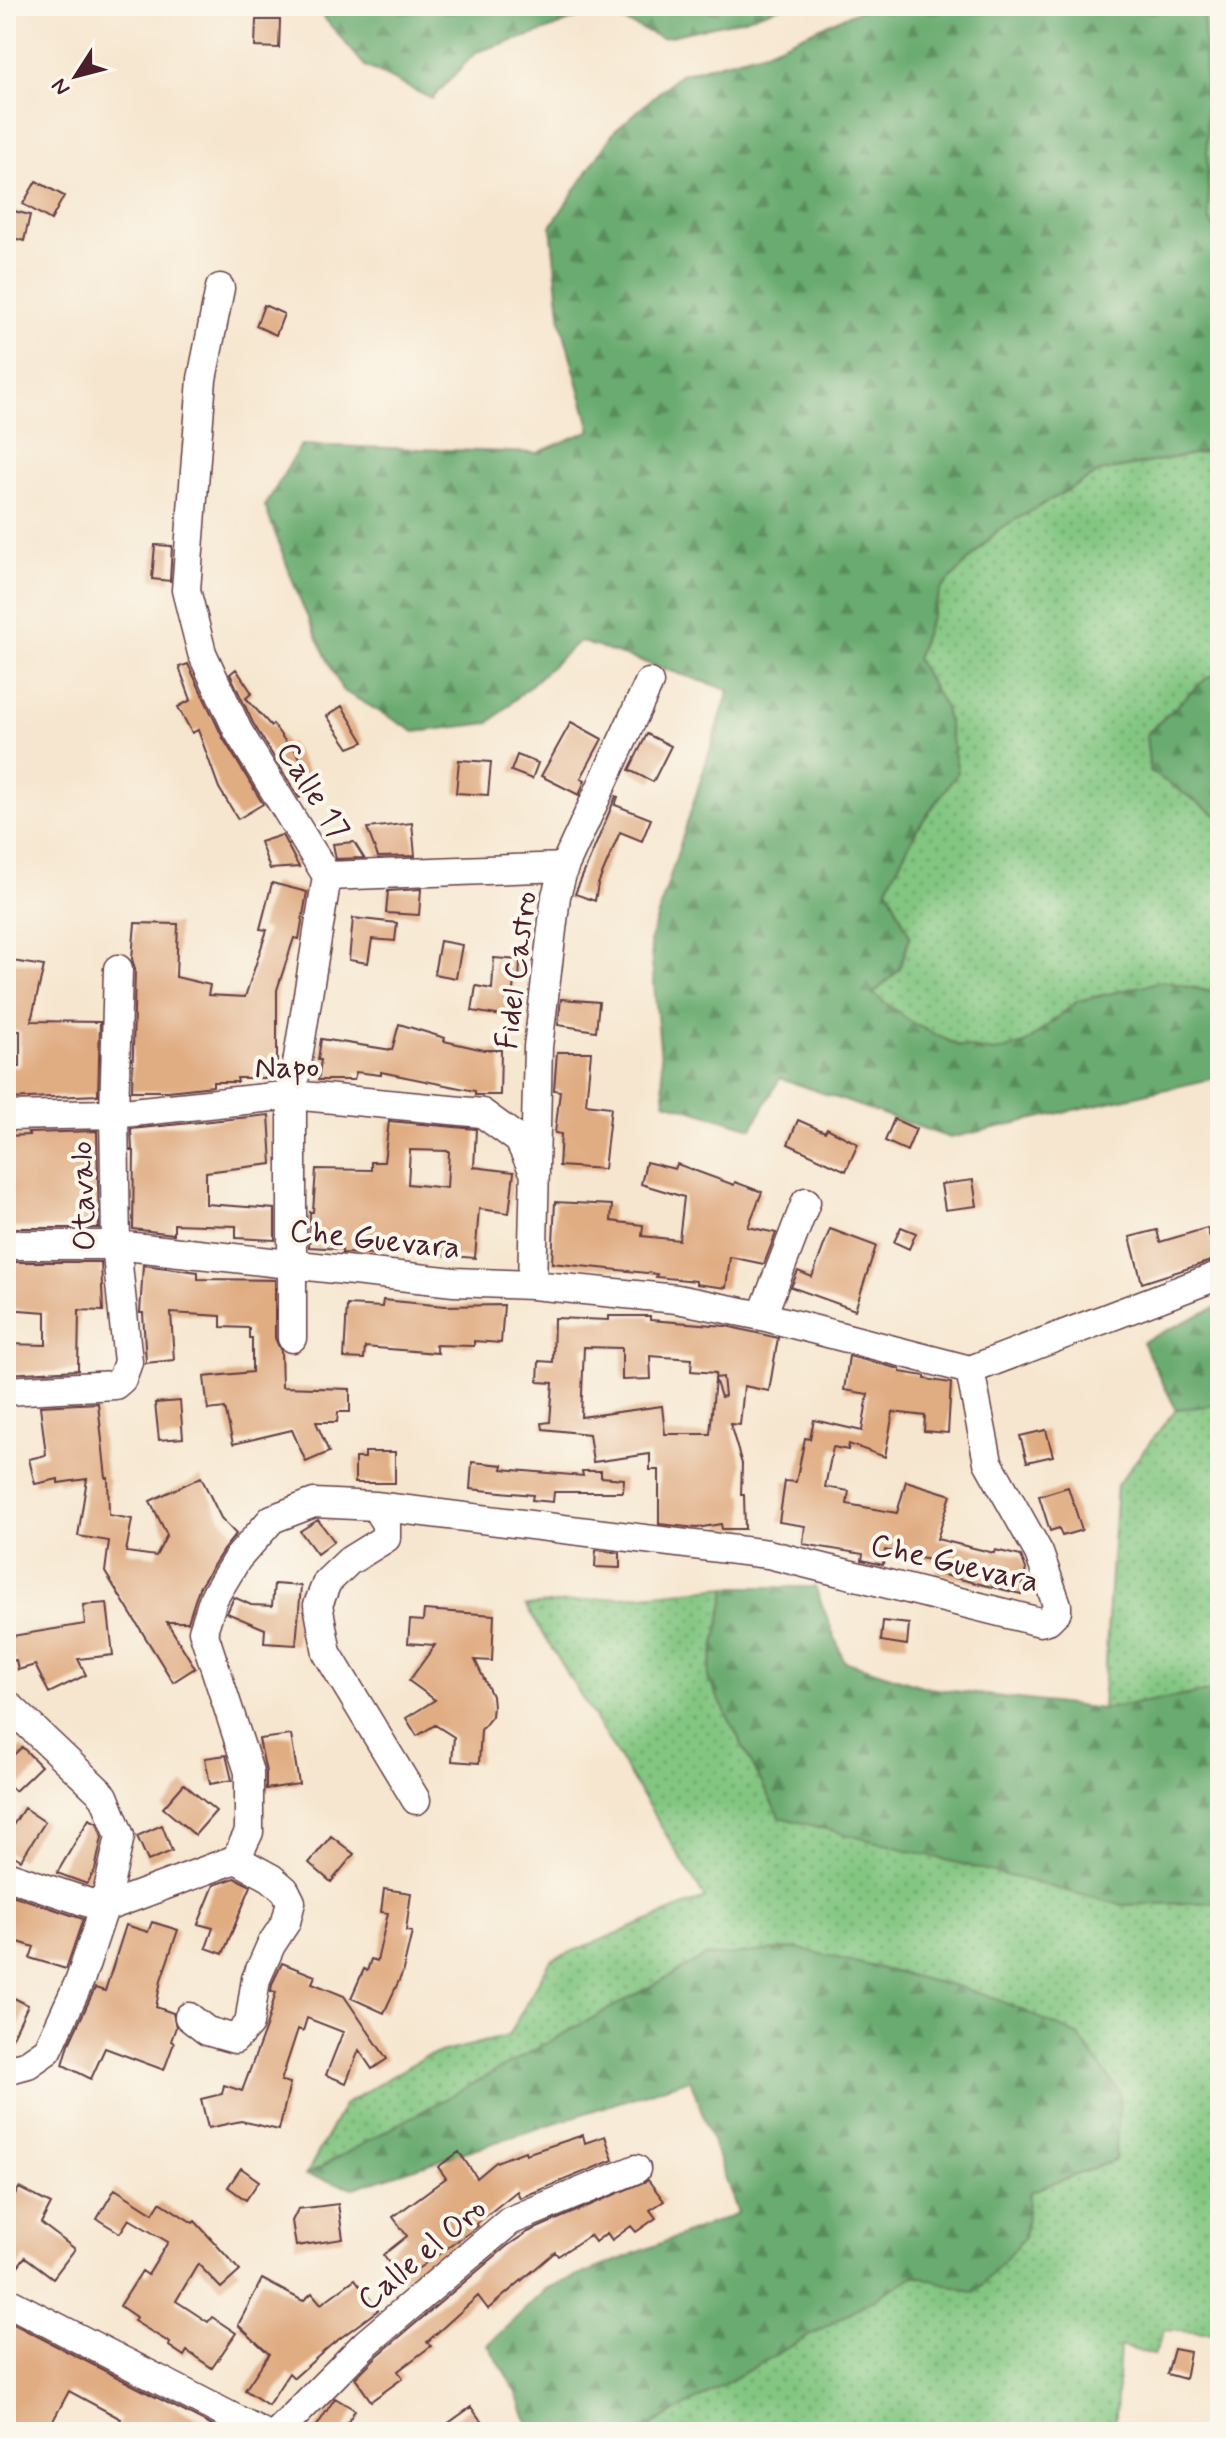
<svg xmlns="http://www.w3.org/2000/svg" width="1226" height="2438" viewBox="0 0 1226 2438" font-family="Mynerve,sans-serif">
	<defs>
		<pattern id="grass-dots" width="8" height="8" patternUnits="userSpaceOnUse" patternTransform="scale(2)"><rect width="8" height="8" fill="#82c681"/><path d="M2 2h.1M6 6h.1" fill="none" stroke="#6ca06a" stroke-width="1.8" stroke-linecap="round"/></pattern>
		<pattern id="forest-firs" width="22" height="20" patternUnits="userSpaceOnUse" patternTransform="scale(2)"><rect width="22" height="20" fill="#69ab6f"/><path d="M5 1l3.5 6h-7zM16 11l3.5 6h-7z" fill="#588b5b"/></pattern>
	</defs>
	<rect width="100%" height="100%" fill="#fbf7ec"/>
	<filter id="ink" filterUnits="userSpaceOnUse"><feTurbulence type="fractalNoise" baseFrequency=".0125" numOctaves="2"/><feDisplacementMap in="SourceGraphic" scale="16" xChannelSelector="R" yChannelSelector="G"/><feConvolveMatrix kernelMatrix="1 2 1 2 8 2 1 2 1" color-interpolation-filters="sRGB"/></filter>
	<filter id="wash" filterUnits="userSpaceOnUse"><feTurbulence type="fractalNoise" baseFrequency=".006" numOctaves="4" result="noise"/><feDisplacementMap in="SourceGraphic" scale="32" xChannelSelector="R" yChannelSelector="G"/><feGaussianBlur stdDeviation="1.8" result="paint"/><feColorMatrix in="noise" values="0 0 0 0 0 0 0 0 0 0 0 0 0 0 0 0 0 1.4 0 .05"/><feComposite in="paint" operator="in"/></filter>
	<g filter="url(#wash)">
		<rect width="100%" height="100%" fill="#f6e6cf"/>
		<path fill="url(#grass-dots)" stroke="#667256" stroke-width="2" d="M1203 6H1220V238L1209 220Z
			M1220 449V670L1202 682 1146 735 1150 771 1220 817V994L1163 981 1078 1001 1025 1044 995 1052 959 1046 914 1024 873 994 899 970 910 936 887 887 917 829 958 772 945 708 916 659 941 589 999 529 1100 472Z
			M1220 1405V1690L1102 1709 1117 1485 1176 1409Z
			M727 1587 708 1678 1121 1905 1220 1902V2334L1164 2330 1154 2355 1120 2346 1115 2432H640L916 2275 1024 2238 1030 2192 1115 2160 985 1994 306 2175 344 2105 424 2057 508 2036 551 1960 705 1898 526 1606Z"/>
		<path fill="url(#forest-firs)" stroke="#5a654d" stroke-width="2" d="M314 6H783L744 19 662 38 597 10 542 32 476 52 432 99 365 66Z
			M869 6H1203L1209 220 1220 238V449L1100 472 999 529 941 589 916 659 945 708 958 772 917 829 887 887 910 936 899 970 873 994 914 1024 959 1046 995 1052 1025 1044 1078 1001 1163 981 1220 994V1077L950 1138 780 1078 752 1128 665 1102 650 940 729 690 579 641 489 723 415 732 342 690 302 605 265 506 301 445 537 453 591 430 561 322 551 226 614 132 680 74 766 51Z
			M1220 670V817L1150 771 1146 735 1202 682Z
			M1220 1305V1405L1176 1409 1142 1342Z
			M727 1587H815L844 1661 928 1688 1102 1709 1220 1690V1902L1121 1905 779 1817 708 1678Z
			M797 1948 985 1994 1078 2035 1120 2093 1115 2160 1030 2192 1024 2238 975 2293 916 2275 640 2432H531L516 2391 488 2345 547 2288 738 2213 690 2079 354 2188 306 2175 704 1957Z"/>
		<g id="blocks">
			<path fill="#e0ac82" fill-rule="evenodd" d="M256 20H280L279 48 255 47Z
				M36 181 64 196 51 220 23 204Z
				M6 209 30 215 24 241 6 236Z
				M264 305 284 314 276 335 256 326Z
				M155 545 172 546 170 581 152 579Z
				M188 664 223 738 263 804 238 819 219 788 198 730 192 733 178 707 191 700 179 667Z
				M236 669 252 693 246 698 271 726 273 724 287 744 290 742 318 787 299 798 253 723 230 674Z
				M342 706 364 742 349 748 327 716Z
				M571 722 602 739 581 778 585 780 579 795 541 776Z
				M647 734 671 746 653 782 629 770Z
				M517 755 538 763 532 779 511 771Z
				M459 760 491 762 488 795 456 793Z
				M616 796 618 797 615 805 651 819 642 841 620 832 598 884 595 901 575 894Z
				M412 823 415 856 378 857 367 828Z
				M282 835 299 867 270 869 260 842Z
				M354 842 364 858 336 859 333 844Z
				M272 883 307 892 299 939 294 938 277 990V1078H237L238 1082H213V1086L168 1091H132L135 969 132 959 135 923 178 924 176 977 210 985 208 995 245 997 267 930 260 929Z
				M421 889 419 915 386 913 388 891Z
				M353 918 397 923 395 941 372 939 368 963 349 960Z
				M440 941 462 945 456 978 434 974Z
				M494 958 520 960 519 982H514L509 1017 472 1011 476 986 492 989Z
				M6 960 44 966 31 1021 100 1022 98 1095 6 1099V1067H20V1031H6Z
				M561 999 599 1002 596 1031 558 1025Z
				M399 1024 445 1038 444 1041 484 1050H501L500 1095H475V1091L381 1072V1075L356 1072 354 1080H318L321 1060H318L321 1039 392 1050Z
				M557 1052H591L586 1104 611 1107 604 1169 559 1166 561 1134 555 1133 560 1091 554 1090Z
				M269 1115 272 1164 206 1172V1204L275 1209V1240L236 1238V1226L174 1224V1234L133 1229 134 1151H132L131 1129Z
				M894 1119 916 1129 907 1151 885 1141Z
				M798 1120 825 1132 827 1128 858 1144 846 1171 788 1144Z
				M389 1121 476 1129 474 1167 514 1172 509 1213 479 1209 475 1258 418 1253 419 1244 376 1240V1254L342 1253V1249L309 1247 310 1212H313L316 1169 371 1170V1162H384ZM410 1150 449 1151 447 1188 408 1184Z
				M97 1131 99 1228H6V1136L29 1135 28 1133Z
				M646 1162 675 1169 677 1164 734 1185 735 1182 762 1192 748 1227 776 1233 764 1264 730 1257 726 1288 696 1284V1281L656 1277 657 1274 552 1263 555 1202 612 1205 611 1221 643 1225 642 1236 679 1240 684 1197 641 1184Z
				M973 1180 977 1206 945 1210 941 1184Z
				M901 1227 916 1233 909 1249 894 1242Z
				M1207 1228 1212 1244 1220 1242V1258L1142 1283 1130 1237 1157 1230 1160 1242Z
				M830 1229 876 1246 855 1310 791 1287 798 1271 812 1277Z
				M6 1262H101L103 1311 79 1310 78 1370 6 1374V1344L46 1345V1312L6 1309Z
				M143 1265 198 1272V1279L275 1280V1338L281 1351 282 1387 350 1389V1412H338L337 1422H316L329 1452 306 1462 292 1430 233 1444 225 1408 208 1410 204 1377 252 1372V1338H249V1328L221 1327V1316L171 1313 174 1360 146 1363 143 1313H140Z
				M383 1300 445 1306 504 1305 501 1343 474 1341V1346L435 1345 438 1353 365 1347 364 1359 344 1358 347 1305 382 1307Z
				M609 1316H650V1320L726 1326 778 1338 769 1391 744 1386 740 1425 730 1424 742 1464 741 1495H744L745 1529H722L721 1524 697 1528 659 1524V1470H650V1454L593 1462 589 1434 543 1429 542 1423 550 1422 553 1383 538 1382 539 1361 553 1362 554 1318 609 1320ZM584 1347 622 1348V1380L651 1379 650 1356 692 1359 691 1371 716 1373 715 1378 723 1377 725 1396 721 1397 715 1379 710 1434H665L662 1406 581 1417Z
				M849 1356 900 1369V1372L925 1376V1379L951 1383 948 1433 924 1431 925 1416 893 1412 885 1457 849 1444 848 1450 833 1447 825 1487 849 1491 847 1504 897 1513 906 1481 951 1495 937 1539 994 1553 995 1550 1021 1556 1026 1569 1021 1594 935 1573 938 1562 885 1550 883 1565 862 1560 863 1554 803 1544 805 1526 779 1522 785 1481 796 1482 805 1438 810 1439 814 1420 862 1431 868 1394 844 1390Z
				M180 1401 183 1438 159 1440 155 1403Z
				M98 1403 106 1478H108L109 1515 132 1519 126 1552 156 1556 167 1535 150 1501 201 1477 221 1518 236 1534 223 1550 199 1588 188 1622H167L195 1668 173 1682 105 1572 109 1541 78 1536 87 1479 58 1483V1479L35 1484 29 1459 46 1455 40 1406Z
				M1046 1430 1053 1456 1027 1462 1020 1436Z
				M365 1452H395V1483H355V1458H365Z
				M472 1462 503 1465 502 1469 583 1476 582 1471H601V1477L624 1479 623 1492H554L553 1502 532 1500 533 1495 470 1489Z
				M1068 1487 1082 1530 1062 1536 1059 1528 1050 1531 1039 1496Z
				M318 1520 334 1541 317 1554 300 1531Z
				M596 1550 620 1553V1568L595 1567Z
				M274 1584 301 1586 296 1645 264 1643 265 1629 227 1613 234 1597 251 1605 272 1606Z
				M107 1603 113 1655 78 1659 86 1675 49 1693 35 1665 18 1670 16 1660 6 1662V1637L85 1624 83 1605Z
				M424 1610 494 1615 492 1661 475 1660 492 1696 493 1706 492 1716 481 1730 479 1763 452 1761 454 1737 435 1725 417 1736 406 1718 435 1700 409 1681 435 1645 408 1643 410 1620 423 1621Z
				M883 1621 909 1624 907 1645 881 1641Z
				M291 1735 299 1784 266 1789V1772L259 1739Z
				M22 1747 41 1766 15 1791 6 1782V1762Z
				M226 1755 232 1780 210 1784 205 1758Z
				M184 1784 216 1811 195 1835 163 1808Z
				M24 1808 45 1822 21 1860 6 1851V1836Z
				M89 1819 97 1823 102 1837 95 1870 87 1884 57 1873Z
				M162 1825 172 1851 148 1861 137 1836Z
				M331 1836 354 1854 331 1882 309 1863Z
				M235 1878 251 1886 223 1954 206 1948 213 1928 198 1924 214 1885Z
				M384 1889 411 1893 406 1931 412 1932 402 1974 384 2013 351 1998 364 1969 367 1971 371 1959 377 1961 388 1913 381 1912Z
				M6 1893 83 1919 66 1969 30 1958 34 1947 6 1938Z
				M152 1922 178 1930 161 1980 156 2007 173 2013 176 2027 171 2041 174 2043 164 2070 105 2048 91 2079 63 2065 69 2044 95 1988 105 1991 126 1925 148 1932Z
				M282 1963 315 1976 312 1983 344 1996 387 2059 372 2069 359 2050 346 2083 326 2075 343 2032 307 2018 303 2031 298 2029 281 2081 290 2083 279 2130 241 2121 208 2128 201 2099 222 2094 224 2085 242 2091 266 2027 276 1992 271 1991 272 1984Z
				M6 1994 28 2005 6 2051Z
				M583 2135 585 2143 605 2136 613 2160 520 2198 517 2191 476 2224 478 2226 470 2232 402 2280 383 2255 407 2236 393 2217 446 2178 438 2167 459 2152 477 2178 496 2162 525 2151 526 2154Z
				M241 2168 259 2181 246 2200 228 2187Z
				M648 2180 664 2201 650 2210 656 2218 636 2232 631 2226 612 2240 607 2233 595 2242 590 2235 558 2256 555 2252 488 2309 478 2296 427 2342 431 2346 398 2371 403 2378 371 2401 355 2378 377 2356 507 2246 528 2232Z
				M19 2188 51 2204 41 2223 75 2249 53 2278 25 2257 6 2282V2211Z
				M115 2189 153 2213 160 2202 193 2223 195 2221 240 2271 221 2288 198 2264 176 2301 208 2322 212 2317 236 2333 212 2368 187 2351 184 2356 169 2346 170 2343 134 2321 136 2317 120 2306 142 2271 148 2275 168 2242 129 2219 120 2233 97 2219Z
				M338 2204 343 2239 296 2246 292 2221 298 2209Z
				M262 2279 303 2301 312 2293 321 2304 355 2279 378 2310 331 2345 294 2378 289 2373 268 2405 245 2390 269 2354 238 2325Z
				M6 2320 224 2432H133L118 2424 121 2419 69 2391 47 2432H6Z
				M1174 2349 1190 2352 1185 2379 1167 2374Z
				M335 2398 355 2410 342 2432H313Z
				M471 2407 489 2432H436Z"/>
		</g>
	</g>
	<g filter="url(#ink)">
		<use href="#blocks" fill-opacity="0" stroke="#643d44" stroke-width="2"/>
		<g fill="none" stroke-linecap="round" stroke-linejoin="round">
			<defs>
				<path id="minor" d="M220 288 202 379 186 590 202 653 238 731 327 876 292 1095V1338
					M327 876 564 867
					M6 1116 114 1114 292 1095 482 1113 519 1140 535 1174
					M6 1245H116L454 1282 532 1285 677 1299 762 1316 970 1370
					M532 1285 538 1047 556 896 564 867 649 683
					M762 1316 806 1202
					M970 1370 1220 1275
					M6 1391 115 1385 122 1379 128 1362 116 1245 114 1114 118 969
					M375 1506 386 1524V1538L349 1561 327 1582 318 1605 327 1653 416 1800
					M6 1703 104 1796 120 1836 104 1908 80 1980 48 2050 28 2064 6 2070
					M6 1875 104 1908 236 1859 249 1832V1772L203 1631 214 1597 237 1559 272 1519 314 1503 375 1506 768 1554 1040 1622 1048 1620 1057 1611V1605L1039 1553 988 1462 970 1370
					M189 2017 207 2031 235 2039 249 2024 256 1979 271 1945 286 1922 291 1902 285 1890 271 1878 236 1859
					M6 2301 261 2432
					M278 2432 365 2344 510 2221 636 2169"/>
			</defs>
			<use href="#minor" stroke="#643d44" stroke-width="31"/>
			<use href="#minor" stroke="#fff" stroke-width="28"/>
		</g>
	</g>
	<g text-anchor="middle" stroke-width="8" stroke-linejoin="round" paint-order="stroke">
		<g font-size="32" fill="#4a1f2b" stroke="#fbf7ec">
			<text transform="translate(314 790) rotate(58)" y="11">Calle 17</text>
			<text transform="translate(515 970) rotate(-83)" y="11">Fidel Castro</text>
			<text transform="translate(287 1066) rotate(-1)" y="11">Napo</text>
			<text transform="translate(82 1196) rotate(-92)" y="11">Otavalo</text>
			<text transform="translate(375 1238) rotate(6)" y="11">Che Guevara</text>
			<text transform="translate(955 1562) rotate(13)" y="11">Che Guevara</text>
			<text transform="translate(421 2253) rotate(-40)" y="11">Calle el Oro</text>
		</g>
	</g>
	<rect width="1226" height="2438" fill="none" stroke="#fbf7ec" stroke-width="32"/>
	<g transform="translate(76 76) rotate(234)" stroke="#fbf7ec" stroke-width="6" paint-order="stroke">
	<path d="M0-6L14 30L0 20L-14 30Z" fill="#4a1f2b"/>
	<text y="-12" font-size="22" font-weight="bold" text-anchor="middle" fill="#4a1f2b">N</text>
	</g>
</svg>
